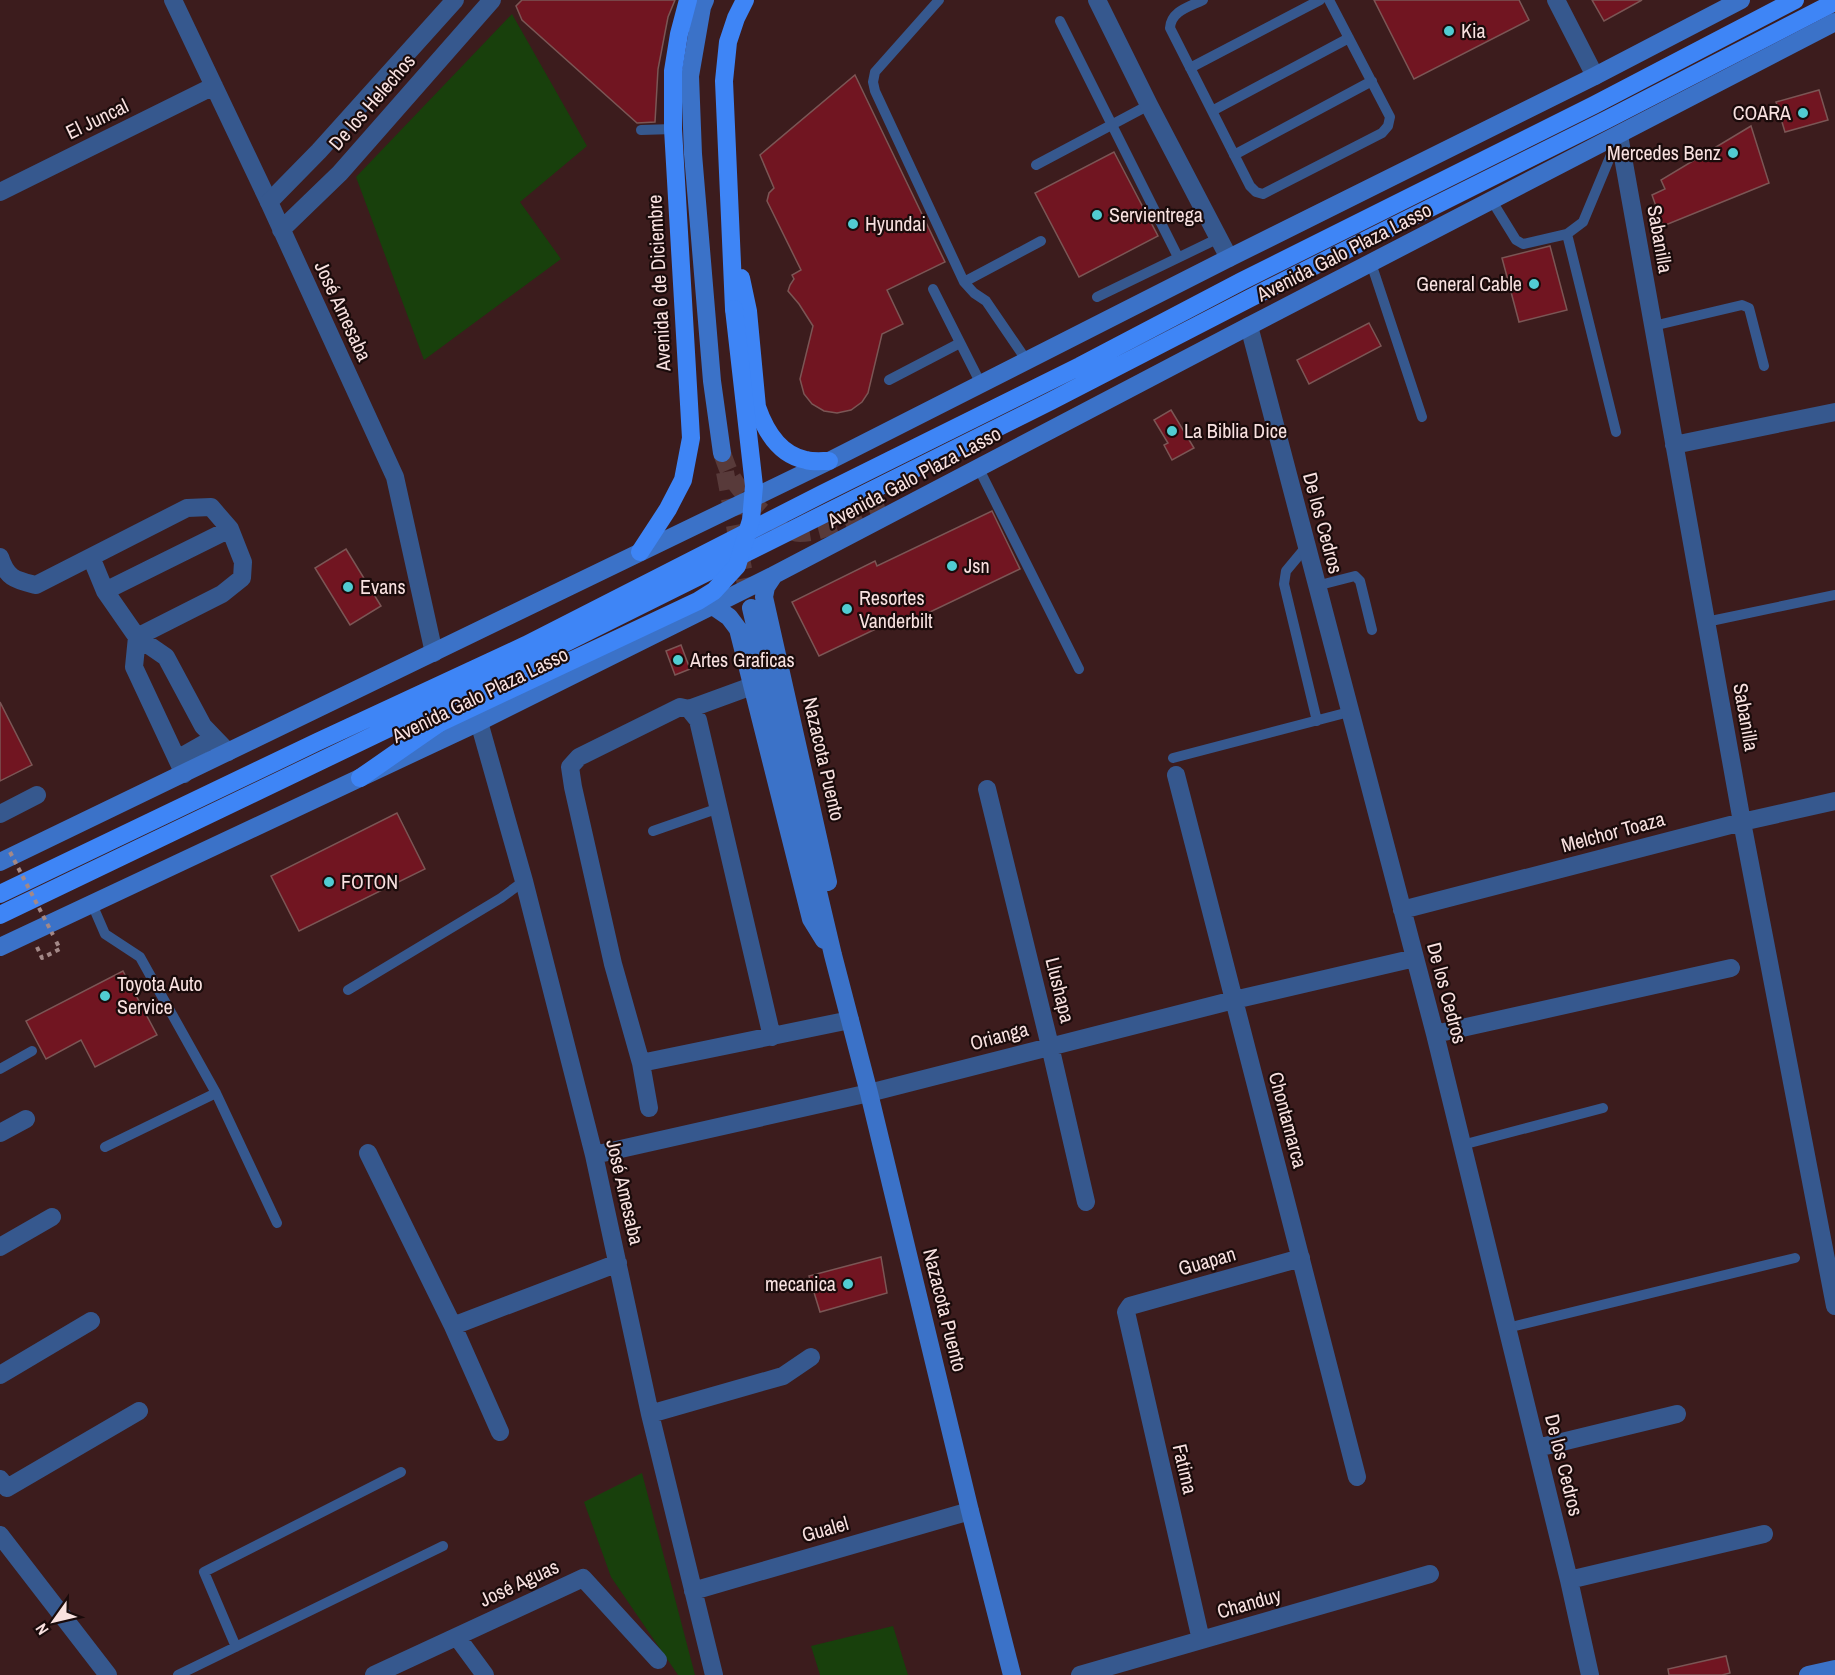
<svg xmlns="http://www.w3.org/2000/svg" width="1835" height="1675" viewBox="0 0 1835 1675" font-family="'Archivo Narrow',sans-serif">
	<rect width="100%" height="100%" fill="#3c1c1d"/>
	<path fill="#18400c" d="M512 14 587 146 520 202 561 259 424 360 356 177Z
		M642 1473 695 1675H678L611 1577 584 1502Z
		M893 1626 908 1675H820L811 1646Z"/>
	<path fill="#711521" stroke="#7b5655" stroke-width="1.5" d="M522 0H675L668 17 658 69 655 122 637 123 522 20 516 6Z
		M1374 0H1519L1529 20 1414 79Z
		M1592 0H1642L1604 21Z
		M855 75 945 262 887 290 903 324 882 334 868 393 862 402 851 410 837 413 824 411 812 404 804 394 800 379 813 326 799 304 788 291 790 285 794 279 792 275 801 270 767 201 769 193 774 188 760 155Z
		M1819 90 1828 120 1785 132 1776 102Z
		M1751 126 1769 183 1663 226 1652 195 1665 189 1661 180Z
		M1114 152 1158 236 1079 277 1035 193Z
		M1550 246 1567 310 1519 322 1502 258Z
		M1369 323 1381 346 1309 384 1297 360Z
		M1171 410 1194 448 1172 460 1164 445 1168 443 1154 420Z
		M992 511 1020 569 907 623 903 616 819 656 792 602 875 561 877 566Z
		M346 549 381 606 350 625 315 568Z
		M681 645 690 669 675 675 666 651Z
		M0 702 32 765 0 781Z
		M397 813 425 869 299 931 271 876Z
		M123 971 157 1035 95 1067 81 1040 46 1059 26 1021Z
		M881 1257 887 1293 820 1312 809 1276Z
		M1726 1656 1730 1673 1722 1675H1669L1668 1669Z"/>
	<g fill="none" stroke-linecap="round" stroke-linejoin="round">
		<path stroke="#583a3a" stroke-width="18" stroke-dasharray="18 9" stroke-linecap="butt" d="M722 453C725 461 728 471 733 479 742 495 781 533 800 533 824 533 862 513 884 504
			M725 472 749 601"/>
		<path stroke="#a38887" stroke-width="4" stroke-dasharray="4.5 4.5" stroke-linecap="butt" d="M37 947 42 958 60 949 55 939"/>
		<path stroke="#36588e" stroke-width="10" d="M939 0 875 72 873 82 875 91 964 282 974 293 986 301 1027 361
			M1203 0C1189 7 1171 11 1170 28L1250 186 1256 192 1263 194 1382 133 1388 126 1390 117 1329 0
			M1060 21 1178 257
			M1190 68 1320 0
			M1212 111 1349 38
			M641 130 673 129
			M1234 155 1372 81
			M1036 165 1149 105
			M1492 201 1516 240 1523 244 1567 234 1583 222 1618 138
			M1567 234 1616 432
			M1371 263 1422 417
			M964 282 1041 241
			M933 289 981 384
			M1097 297 1219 238
			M1653 326 1742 305 1749 308 1764 366
			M889 380 960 343
			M979 469 1079 669
			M1306 547 1286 571 1284 584 1317 721
			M1316 586 1355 576 1360 581 1372 630
			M1706 622 1835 595
			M1173 758 1349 712
			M653 831 719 808
			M92 904 105 934 140 957 216 1093 277 1223
			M348 990 501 898 524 881
			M0 1069 32 1051
			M1462 1145 1603 1108
			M105 1147 216 1093
			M1507 1328 1795 1258
			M236 1647 204 1572 401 1472
			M178 1675 443 1546"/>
		<path stroke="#36588e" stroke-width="18" d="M173 0 269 202
			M1097 0 1149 105 1229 258
			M1556 0 1595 76
			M1619 135 1742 822 1835 1306
			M0 192 214 86
			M1249 326 1435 1034 1569 1580 1590 1675
			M1674 445 1835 412
			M0 557C7 579 16 580 36 585L187 508 211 507 230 529 243 562 242 578 222 594 137 637
			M91 557 105 591 137 637 166 657 203 726 228 752
			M105 591 230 529
			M137 637 134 667 184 774
			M689 709 752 686
			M479 722 524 881 594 1155 650 1414 714 1675
			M177 759 214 738
			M1176 775 1357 1477
			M987 789 1050 1046 1086 1202
			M0 814 37 795
			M1402 910 1742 822 1835 801
			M1435 1034 1731 968
			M641 1063 613 964 573 787 570 767 579 757 680 707 689 709 698 720 772 1037
			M649 1108 641 1063 850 1020
			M0 1133 26 1119
			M368 1153 453 1326 500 1432
			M594 1155 869 1093 1234 1000 1415 958
			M0 1247 52 1217
			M453 1326 618 1263
			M0 1375 91 1321
			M650 1414 783 1376 811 1357
			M1537 1448 1677 1414
			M0 1479 7 1488 139 1411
			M1569 1580 1764 1534
			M693 1591 970 1511
			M457 1637 485 1675
			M1201 1640 1126 1312 1130 1306 1301 1258
			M374 1675 583 1578 658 1660
			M1080 1675 1430 1574"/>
		<path stroke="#36588e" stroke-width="18" d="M281 230 340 173 492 0
			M434 653 395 477 269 202 319 151 455 0
			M0 1535 108 1675"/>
		<path stroke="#3b72c8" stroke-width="18" d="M705 0 702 7 690 76 693 154 712 381 722 453
			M774 575 766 587 764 597 828 882
			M713 606 729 617 738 629 811 919 824 940
			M751 608 833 955 869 1093 970 1511 1012 1675
			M0 862 829 461 1229 258 1595 76 1741 0
			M0 947 479 722 774 575 1249 326 1835 22
			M1808 1675 1835 1669"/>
		<path stroke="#3e85f6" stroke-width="18" d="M741 278 748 311 757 407C765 430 779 455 806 460 813 462 822 461 829 461
			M734 309 724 81 728 42 736 18 745 0
			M640 552 668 509 683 480 691 438 673 129V71L679 34 688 0
			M360 778 439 723
			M0 894 317 742 526 645 822 494 1080 366 1242 281 1594 105 1795 0
			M0 915 537 657 1051 401 1262 292 1606 120 1835 2"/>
		<path stroke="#a38887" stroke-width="4" stroke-dasharray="4.5 4.5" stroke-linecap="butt" d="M10 852 53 935"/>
		<path stroke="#3e85f6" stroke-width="18" d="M439 723 698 601 714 591 737 566 751 520 754 486 734 309"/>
	</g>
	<g fill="#51ccd2" stroke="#1a0b0b" stroke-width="2">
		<circle cx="1449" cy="31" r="6"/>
		<circle cx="1803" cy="113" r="6"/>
		<circle cx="1733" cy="153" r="6"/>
		<circle cx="1097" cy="215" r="6"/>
		<circle cx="853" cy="224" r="6"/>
		<circle cx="1534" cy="284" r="6"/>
		<circle cx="1172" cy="431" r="6"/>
		<circle cx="952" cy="566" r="6"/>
		<circle cx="348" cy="587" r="6"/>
		<circle cx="847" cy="609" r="6"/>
		<circle cx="678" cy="660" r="6"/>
		<circle cx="329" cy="882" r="6"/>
		<circle cx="105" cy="996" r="6"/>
		<circle cx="848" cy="1284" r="6"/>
	</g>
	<g text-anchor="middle" stroke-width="4.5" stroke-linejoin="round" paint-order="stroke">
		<g font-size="20" fill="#f8e1e0" stroke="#1a0b0b" text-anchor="start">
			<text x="1461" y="38">Kia</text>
			<text x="1791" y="120" text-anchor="end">COARA</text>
			<text x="1721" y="160" text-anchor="end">Mercedes Benz</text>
			<text x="1109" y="222">Servientrega</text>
			<text x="865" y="231">Hyundai</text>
			<text x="1522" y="291" text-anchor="end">General Cable</text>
			<text x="1184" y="438">La Biblia Dice</text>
			<text x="964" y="573">Jsn</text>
			<text x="360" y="594">Evans</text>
			<text x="859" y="605">Resortes<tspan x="859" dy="23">Vanderbilt</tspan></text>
			<text x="690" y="667">Artes Graficas</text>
			<text x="341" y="889">FOTON</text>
			<text x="117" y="991">Toyota Auto<tspan x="117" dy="23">Service</tspan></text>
			<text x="836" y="1291" text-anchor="end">mecanica</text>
		</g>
		<g font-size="20" fill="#f8e1e0" stroke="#1a0b0b">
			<text transform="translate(372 102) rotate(-49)" y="7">De los Helechos</text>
			<text transform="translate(97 119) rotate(-26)" y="7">El Juncal</text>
			<text transform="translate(1660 239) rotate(80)" y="7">Sabanilla</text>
			<text transform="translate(1344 252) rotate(-27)" y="7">Avenida Galo Plaza Lasso</text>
			<text transform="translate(659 283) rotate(-93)" y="7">Avenida 6 de Diciembre</text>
			<text transform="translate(343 311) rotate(65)" y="7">José Amesaba</text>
			<text transform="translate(914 477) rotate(-28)" y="7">Avenida Galo Plaza Lasso</text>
			<text transform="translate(1323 523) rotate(75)" y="7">De los Cedros</text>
			<text transform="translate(480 695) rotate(-26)" y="7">Avenida Galo Plaza Lasso</text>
			<text transform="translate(1746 717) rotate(80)" y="7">Sabanilla</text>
			<text transform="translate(824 759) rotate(77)" y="7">Nazacota Puento</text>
			<text transform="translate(1613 832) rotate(-15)" y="7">Melchor Toaza</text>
			<text transform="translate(1060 990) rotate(76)" y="7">Llushapa</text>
			<text transform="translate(1447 993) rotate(75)" y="7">De los Cedros</text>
			<text transform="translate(999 1036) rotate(-15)" y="7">Orianga</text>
			<text transform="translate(1288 1120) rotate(75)" y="7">Chontamarca</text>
			<text transform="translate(625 1192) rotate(77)" y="7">José Amesaba</text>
			<text transform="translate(1207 1261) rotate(-16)" y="7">Guapan</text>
			<text transform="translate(945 1310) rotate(76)" y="7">Nazacota Puento</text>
			<text transform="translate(1564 1465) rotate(76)" y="7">De los Cedros</text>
			<text transform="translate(1185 1469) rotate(77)" y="7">Fatima</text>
			<text transform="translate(825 1529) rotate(-16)" y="7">Gualel</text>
			<text transform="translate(519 1583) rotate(-25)" y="7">José Aguas</text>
			<text transform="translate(1249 1603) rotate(-16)" y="7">Chanduy</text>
		</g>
	</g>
	<g transform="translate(54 1621) rotate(236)" stroke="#1a0b0b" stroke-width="4.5" paint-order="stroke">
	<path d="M0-4.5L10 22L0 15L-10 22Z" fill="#f8e1e0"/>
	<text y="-9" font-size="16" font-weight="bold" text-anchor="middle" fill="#f8e1e0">N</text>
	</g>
</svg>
